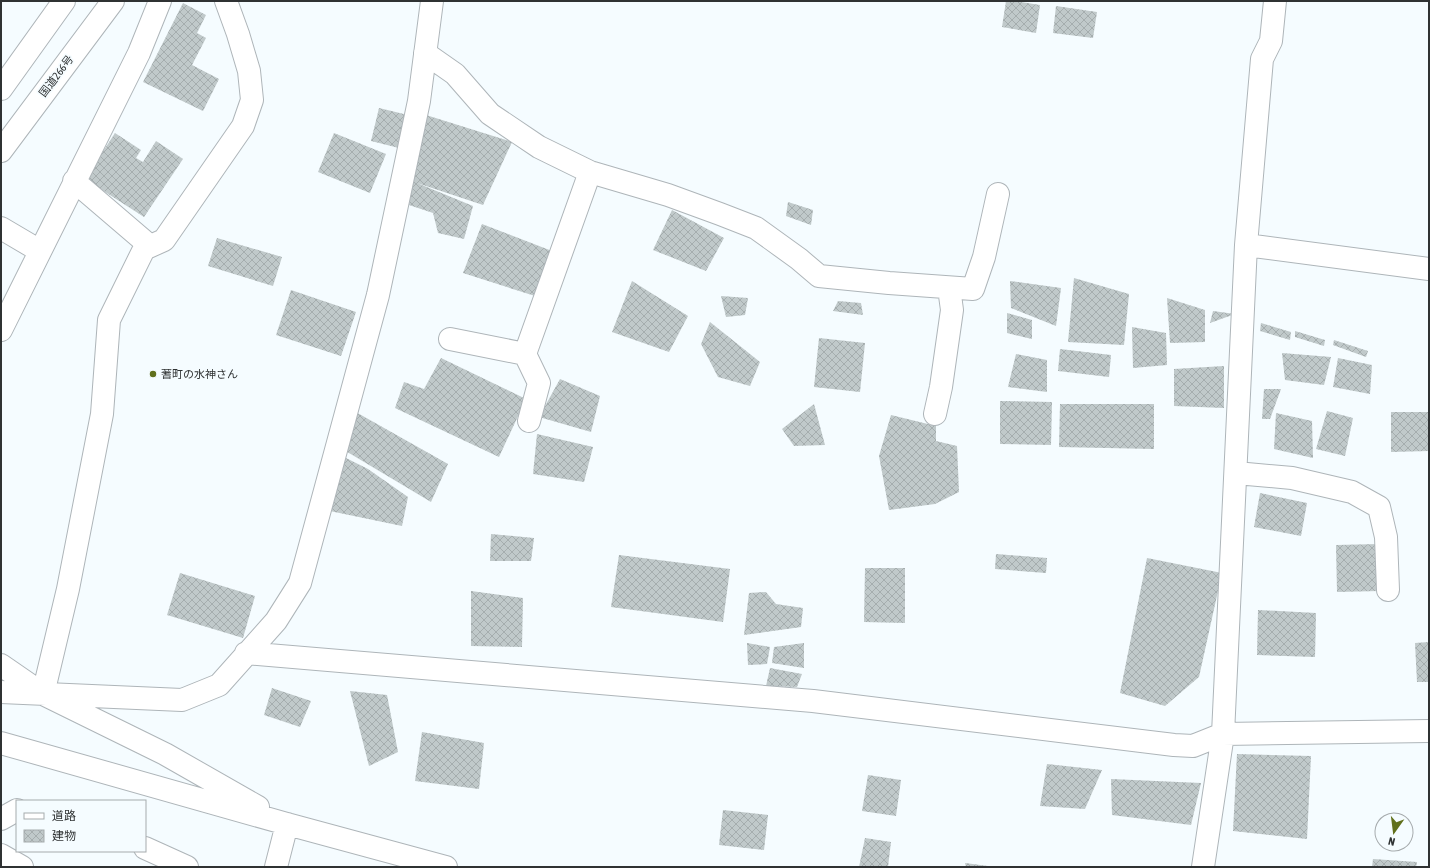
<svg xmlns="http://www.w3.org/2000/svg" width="1430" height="868" viewBox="0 0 1430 868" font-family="'Asap Condensed','Noto Sans JP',sans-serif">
	<defs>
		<pattern id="building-cross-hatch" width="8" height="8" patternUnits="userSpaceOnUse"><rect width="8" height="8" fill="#c0c9ca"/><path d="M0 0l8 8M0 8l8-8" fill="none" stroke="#a5adae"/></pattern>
	</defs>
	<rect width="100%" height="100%" fill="#f5fcff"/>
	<path fill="url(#building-cross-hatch)" d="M1006 1H1015L1040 5 1036 33 1002 27Z
		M183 3 206 15 197 33 206 38 192 65 219 79 203 111 143 82Z
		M1056 6 1097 12 1093 38 1053 33Z
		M379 108 408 115 399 148 371 141Z
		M426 115 512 142 483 205 417 183 473 206 464 239 438 233 433 213 409 205 413 182Z
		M115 133 141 150 136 158 143 162 156 141 183 159 144 217 85 179Z
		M334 133 386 154 370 193 318 172Z
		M788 202 813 210 811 225 786 216Z
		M672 210 724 238 706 271 653 250Z
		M482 224 552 251 535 296 463 273Z
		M217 238 282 257 273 286 208 266Z
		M1074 278 1129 294 1124 345 1068 342Z
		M632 281 688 316 669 352 612 332Z
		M1010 281 1061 288 1056 326 1011 308Z
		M291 290 356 312 341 356 276 335Z
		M721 296 748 298 745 315 726 317Z
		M1167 298 1205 310V342L1170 343Z
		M838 301 861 303 863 315 833 311Z
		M1213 311 1235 314 1210 323Z
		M1007 313 1032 320V339L1007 333Z
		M710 322 760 362 750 386 718 377 701 344Z
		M1261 323 1291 332 1290 340 1260 331Z
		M1132 327 1166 333 1167 365 1133 368Z
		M1295 331 1325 340 1324 346 1295 337Z
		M819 338 865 343 860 392 814 387Z
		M1334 340 1368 351 1366 357 1333 345Z
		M1060 349 1111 355 1109 377 1058 371Z
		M1282 353 1331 357 1324 385 1285 380Z
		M1016 354 1047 360V392L1008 387Z
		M441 358 526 399 499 457 395 408 404 382 424 389Z
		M1338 358 1372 365 1370 394 1333 387Z
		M1224 366V408L1174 406V369Z
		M560 379 600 396 591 432 539 417Z
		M1264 389H1281L1270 419H1262Z
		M1000 401 1052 402 1051 445 1000 444Z
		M814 404 825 445 794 446 782 429Z
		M1060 404H1154V449L1059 447Z
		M354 411 448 464 431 502 339 447Z
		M1327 411 1353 418 1345 456 1316 449Z
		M1391 412H1429V451L1391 452Z
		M1276 413 1312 421 1313 458 1274 449Z
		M891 415 936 426V441L957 446 959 492 935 504 889 510 879 456Z
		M537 434 593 447 584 482 533 474Z
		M338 454 368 469 408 497 402 526 325 510Z
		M1260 493 1307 503 1301 536 1254 527Z
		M491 534 534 538 531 561H490Z
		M1379 544 1380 591 1337 592 1336 545Z
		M996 554 1047 558 1046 573 995 569Z
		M619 555 730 569 723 622 611 607Z
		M1147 558 1222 573 1199 677 1165 706 1120 693Z
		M865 568H905V623L864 622Z
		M180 573 255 596 243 638 167 615Z
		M471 591 523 598 522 647 471 646Z
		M766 592 776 604 803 608 801 627 744 635 749 593Z
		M1258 610 1316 613 1315 657 1257 655Z
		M1429 642V682H1417L1415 643Z
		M747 643 770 647 767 664 748 665Z
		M804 643V668L772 663 774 647Z
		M770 668 802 674 797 687 766 686Z
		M272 688 311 701 300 727 264 715Z
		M350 691 387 695 398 752 369 766Z
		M422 732 484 743 479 789 415 781Z
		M1237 754 1311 756 1307 839 1233 831Z
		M1047 764 1102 770 1085 809 1040 806Z
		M868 775 901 780 896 816 862 811Z
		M1111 779 1201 783 1191 825 1112 815Z
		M723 810 768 815 764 850 719 845Z
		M865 838 891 842 888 867H859Z
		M1373 859 1417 862 1416 867H1372Z
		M965 863 988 866V867H966Z"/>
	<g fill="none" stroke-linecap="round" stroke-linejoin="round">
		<defs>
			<path id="minor" d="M425 53 455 74 490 114 539 147 590 172 668 195 720 214 756 228 799 259 819 276 889 283 973 289 984 257 998 194
				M1 89 64 1
				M74 181 150 246
				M1 228 40 251
				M1246 245 1429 269
				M1 330 139 53 160 1
				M450 339 525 354 590 172
				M525 354 539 383 529 421
				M935 414 941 387 952 310 949 288
				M1236 473 1292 478 1352 492 1379 507 1386 537 1388 590
				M246 653 813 701 1174 745 1193 746 1223 734 1429 731
				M1 665 43 694 165 754 258 807
				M1 692 182 700 219 685 276 621 300 583 378 295 419 101 432 1
				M43 694 68 589 102 414 109 320 144 249 164 240 243 126 252 100 249 71 238 34 226 1
				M1 743 287 824 446 867
				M1 819 17 810
				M145 848 187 867
				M1 855 22 867
				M276 867 287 824
				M1203 867 1223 734 1246 245 1262 59 1271 41 1275 1"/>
			<path id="trunk" d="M1 151 113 1"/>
		</defs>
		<use href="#minor" stroke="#aeb5b9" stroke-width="24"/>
		<use href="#trunk" stroke="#aeb5b9" stroke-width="24"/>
		<use href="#minor" stroke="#fff" stroke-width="22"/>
		<use href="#trunk" stroke="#fff" stroke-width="22"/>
	</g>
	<circle fill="#60701c" stroke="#f5fcff" stroke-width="1.5" cx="153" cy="374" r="4"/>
	<g text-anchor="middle" stroke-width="3.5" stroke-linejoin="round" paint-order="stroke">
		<g font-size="11" fill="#2f3233" stroke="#f5fcff">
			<text transform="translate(56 76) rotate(-53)" y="4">国道266号</text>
		</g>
		<g font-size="11" fill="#2f3233" stroke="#f5fcff" text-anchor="start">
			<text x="161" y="378">蓍町の水神さん</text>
		</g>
	</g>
	<rect width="1430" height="868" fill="none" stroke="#2f3233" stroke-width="4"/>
	<rect x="16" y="800" width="130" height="52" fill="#f5fcff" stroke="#a6abad"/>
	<rect x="24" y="813" width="20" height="6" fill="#ffffff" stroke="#a6abad"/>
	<text x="52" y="820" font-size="12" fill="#2f3233">道路</text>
	<rect x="24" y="830" width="20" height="12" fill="url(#building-cross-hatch)" stroke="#a6abad"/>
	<text x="52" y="840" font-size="12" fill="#2f3233">建物</text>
	<g transform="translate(1394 832) rotate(194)"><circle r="19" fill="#f5fcff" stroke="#a6abad"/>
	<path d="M0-3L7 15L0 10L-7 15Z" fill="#60701c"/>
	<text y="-6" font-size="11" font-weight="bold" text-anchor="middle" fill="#2f3233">N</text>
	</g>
</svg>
